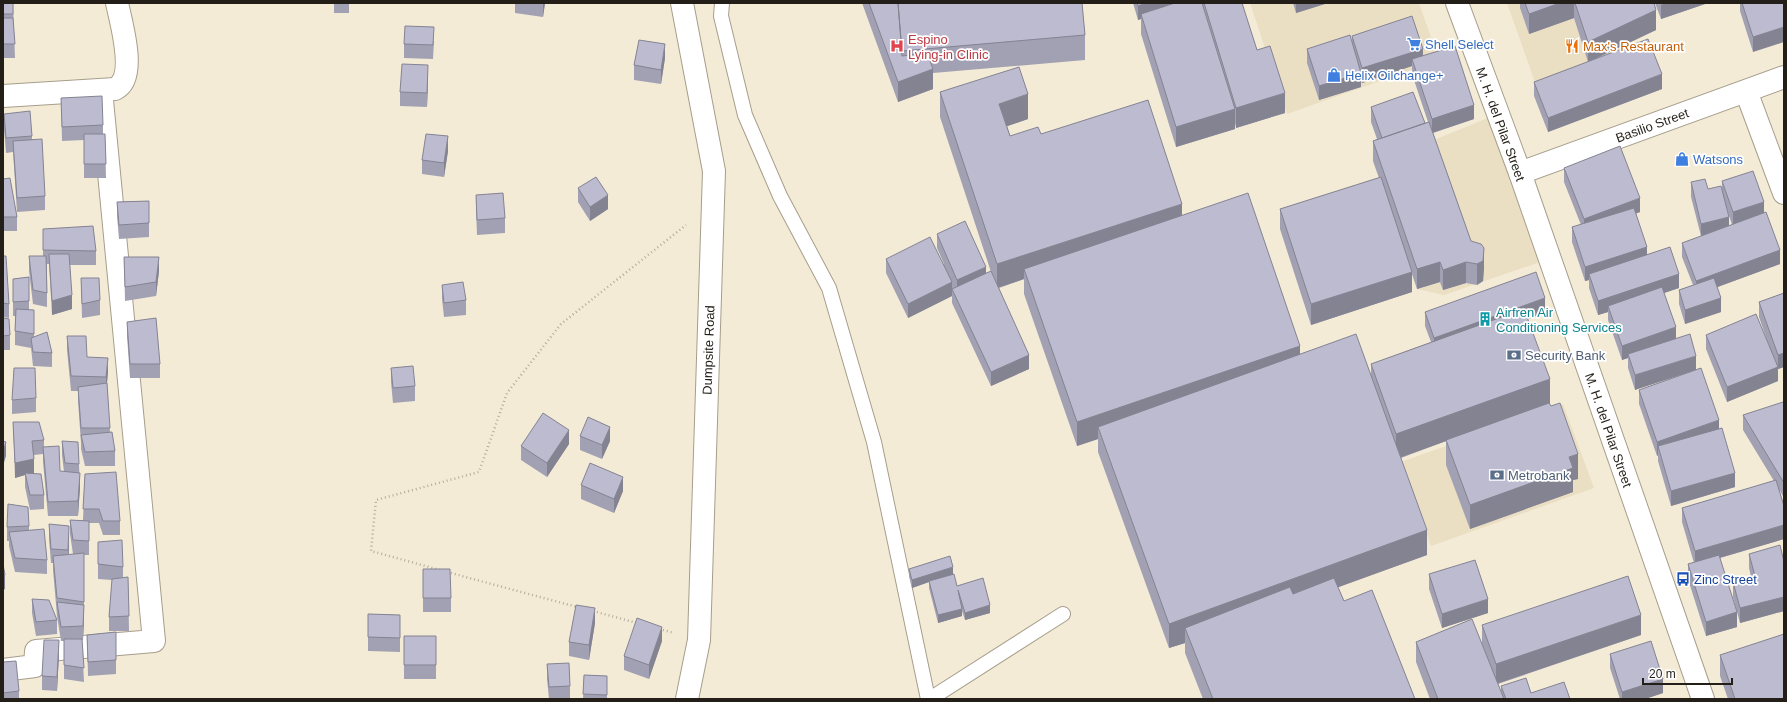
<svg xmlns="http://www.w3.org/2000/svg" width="1787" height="702" viewBox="0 0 1787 702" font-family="Helvetica,sans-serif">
	<rect width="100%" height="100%" fill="#f4ebd7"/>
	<path fill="#eadec3" d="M1250 3H1419L1439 60 1287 114Z
		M1507 3H1647L1656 30 1537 88Z
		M1493 116 1543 261 1444 295 1417 289 1373 161 1429 142Z
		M1563 404 1594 488 1431 546 1401 462Z"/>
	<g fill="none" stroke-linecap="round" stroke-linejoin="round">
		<defs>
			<path id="lane" d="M722 3 721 16 745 115 780 196 829 288 874 442 928 699
				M930 699 1063 614"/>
			<path id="street" d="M682 3 714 171 699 640 687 699
				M1746 91 1784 193
				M3 96 115 89C138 78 121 23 117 3
				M1520 173 1784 77
				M3 670 35 666 36 651 154 641 101 90"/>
			<path id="secondary" d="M1457 3 1520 173 1703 699"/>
		</defs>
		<use href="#lane" stroke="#a69e8b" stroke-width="16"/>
		<use href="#street" stroke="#a69e8b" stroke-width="24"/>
		<use href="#secondary" stroke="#a69e8b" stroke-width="24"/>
		<path stroke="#b3ac9c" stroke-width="2.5" stroke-dasharray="1 3" stroke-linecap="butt" d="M440 570 371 551 376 500 479 472 507 393 561 324 686 225
			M447 572 577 607
			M593 611 637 623
			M659 629 674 633"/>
		<use href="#lane" stroke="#fff" stroke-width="14"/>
		<use href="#street" stroke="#fff" stroke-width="22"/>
		<use href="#secondary" stroke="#fff" stroke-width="22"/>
	</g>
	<path fill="#a2a1b3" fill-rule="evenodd" d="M3 3H13L15 58H3Z
		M334 3H349V13H334Z
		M515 3H545L543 17 515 13Z
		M862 3H1082L1085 35V60L933 73V89L898 102Z
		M1133 3H1242L1257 50 1285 113 1236 128 1235 123V129L1176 147 1141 34V19L1138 20Z
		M1293 3H1328L1296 13Z
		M1520 3H1654L1656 30 1597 58 1662 89 1548 132 1534 96V82L1588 62 1574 18 1529 34 1520 8Z
		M1655 3H1708L1661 19Z
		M1740 3H1784L1753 52 1740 11Z
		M1352 36 1423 56 1474 119 1433 133 1471 241 1484 268 1483 281 1477 285 1466 283 1443 290 1440 282 1417 289 1412 274V292L1311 325 1280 229V209L1379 178 1373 161V141L1377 139 1371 122V107L1425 123 1428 122 1412 74V66L1362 83 1361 80V87L1319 100 1307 63V49L1352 41Z
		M434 41 433 59 404 58V44Z
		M665 58 661 84 634 80V65Z
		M428 80 427 107 400 106V92Z
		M940 92 1028 119 1007 126 1010 136 1041 134 1182 216 1300 354 1371 375V364L1431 342 1425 326V312L1545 313 1528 319 1550 404 1578 479 1573 480V492L1470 529 1446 465V441L1401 458 1427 555 1338 587 1344 601 1415 699H1203L1185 653V643L1169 648 1098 452V439L1077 446 1024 294V279L999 288 1029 369 991 386 952 303V296L908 318 886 273V259L944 264 937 248V234L986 273 991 272 940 117Z
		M61 98 103 125V134H105L106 178H84V140L62 141Z
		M4 114 32 136V140L45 196V210L17 212 13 152 6 153 4 129Z
		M448 151 444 177 422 174V160Z
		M1564 168 1640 212 1636 213 1647 254 1679 288 1664 293 1635 390 1628 368V358L1622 360 1608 320V312L1598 315 1589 288V280L1585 281 1572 242V227L1581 225 1564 182Z
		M3 179 17 217V231H3Z
		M1722 181 1764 213 1780 264 1717 287 1721 312 1685 324 1679 304V290L1693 285 1682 257V243L1701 236 1691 197V182L1708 189 1722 192ZM1726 206 1732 225 1729 226Z
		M578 188 608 209 590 221 578 202Z
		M476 195 505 218V233L477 235 476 209Z
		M149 201V237L119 239 117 216V202Z
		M43 229 96 251V265H70L72 309 52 315 49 264H47V307L33 304 29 271V256H43Z
		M3 256 9 304V318L3 317Z
		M124 257 159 271 156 296 125 301Z
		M29 277V310H34V337L52 353V367L33 366 31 348 15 345V316H13V279Z
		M81 278 100 300V315L82 318Z
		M442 285 466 300V315L444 317 442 299Z
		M1784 293V367L1778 369V381L1727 402 1706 349V335L1770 349 1759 317V302Z
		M3 318 10 335V350H3Z
		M127 322 160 364V378H130L127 336Z
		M67 336 87 357 108 372 107 384 110 432 115 451V466H85L81 449V443L78 401V391H71L67 350Z
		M391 368 415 386V401L393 403 391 382Z
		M1639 390 1719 429 1735 487 1671 506 1658 461V455L1657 456 1639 404Z
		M36 398V412L12 414V400Z
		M1784 403V498L1779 489 1784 506V539L1720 558 1737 627 1706 636 1688 579V564L1694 563 1682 522V508L1774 481 1743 430V415Z
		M13 422 44 440V447L60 471 64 472 62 455V441L79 464 80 487 78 516H48L43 462V454L34 455V473H33L44 495V509L30 510 25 487V475L15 478Z
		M580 436 610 441 602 459 580 450Z
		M569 444 547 477 521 460V446Z
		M85 474 120 521V535H103L99 523H89V555H84V619L83 640H82L84 682 64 679V641H61L57 616 53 570V563H51L49 539V524L69 541V555L73 554 70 534V520H83Z
		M581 485 623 491 614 513 581 499Z
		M29 526V530L47 560V574L15 572 9 546V541H7V527Z
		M98 542 123 567V577H128L129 631H109V617L112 580 98 579Z
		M1783 549H1784V611L1740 623 1733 597V582L1751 577 1749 568V554L1783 560Z
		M423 569 451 598V612H423Z
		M909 569 953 574 957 586 990 613 965 620 962 611V616L938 623 929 588V582L912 588 909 576Z
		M1429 574 1488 613 1442 628 1429 589Z
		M32 599 57 620V634L36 636 32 613Z
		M368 614 400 615V652L368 651Z
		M595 623 589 660 569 656V642Z
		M1482 625 1641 635 1498 684 1501 693V686L1531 693 1570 699H1430L1416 662V642L1482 644Z
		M116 632V674L88 676 87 635Z
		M404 636H436V679H404Z
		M662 641 649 679 624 670V656Z
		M59 654 57 691 42 690V676Z
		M1610 654 1663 693 1645 699H1620L1610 668Z
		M1720 655 1784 699H1728L1720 676Z
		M3 662 19 691V699H3Z
		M547 664 570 686V699H549L547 679Z
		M584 675 607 676V699H583Z"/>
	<path fill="#848392" d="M543 3H545L543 17Z
		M1146 3H1192L1141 14V19L1138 20V6Z
		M1296 3H1328L1296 13Z
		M1560 3H1574V18L1529 34V14Z
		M1666 3H1708L1661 19V5Z
		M1656 10V30L1588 62V42Z
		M1784 27V42L1753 52V37Z
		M665 44V58L661 84V70Z
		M1423 49V63L1412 59V66L1362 83V68Z
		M428 65V80L427 107V93Z
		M933 69V89L898 102V82Z
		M1361 73V87L1319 100V86Z
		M1662 74V89L1548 132V118Z
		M1285 93V113L1236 128V108Z
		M1028 94V119L999 129V104Z
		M1474 105V119L1432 133V119Z
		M1235 109V129L1176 147V127Z
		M448 136V151L444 177V163Z
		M608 195V209L590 221V207Z
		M1640 198V212L1584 233V219Z
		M1764 202V216L1733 227V212Z
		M1182 204V229L1024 269V279L997 288V264Z
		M1729 217V232L1701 238V224Z
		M1647 247V261L1589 274V280L1585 281V267Z
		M1484 248V268L1483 281 1477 285V264Z
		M1780 250V264L1696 295V281Z
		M159 257V271L156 296V282Z
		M1440 262V282L1417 289V269Z
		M1466 262V283L1443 290V270Z
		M986 267V282L957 294V280Z
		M1412 272V292L1311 325V304Z
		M1679 274V288L1610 311 1608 306V312L1598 315V301Z
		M952 282V296L908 318V304Z
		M72 295V309L52 315V301Z
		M1545 298V313L1434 352V338Z
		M1721 298V312L1685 324V310Z
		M1676 327V341L1628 354V358L1622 360V346Z
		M1300 346V371L1098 427V439L1077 446V422Z
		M1784 353V367L1778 369V381L1727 402V387L1778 367V355Z
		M1029 355V369L991 386V372Z
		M1696 356V370L1635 390V375Z
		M108 358V372L106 391V377Z
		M1550 379V404L1396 459V434Z
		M1719 420V434L1658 446V455L1657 456V442Z
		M610 427V441L602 459V445Z
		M569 430V444L547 477V463Z
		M6 442V456L3 466V452Z
		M1578 454V479L1573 480V492L1470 529V505L1569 457Z
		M34 459V473L26 475 25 473V475L15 478V463Z
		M80 473V487L78 516V501Z
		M1735 473V487L1671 506V491Z
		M623 477V491L614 513V499Z
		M1784 525V539L1695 565V551Z
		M69 526V541L68 564V550Z
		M1427 530V555L1190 641 1185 628V643L1169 648V624Z
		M953 567V575L929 581V582L912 588V580Z
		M3 575H5V589L3 590Z
		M1784 597V611L1740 623V608Z
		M1488 599V613L1442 628V614Z
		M84 605V619L83 640V626Z
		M990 605V613L965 620V613Z
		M595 608V623L589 660V645Z
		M962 609V616L938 623V615Z
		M1737 612V627L1706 636V622Z
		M1641 615V635L1496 684V664Z
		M662 627V641L649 679V665Z
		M59 640V654L57 691V677Z
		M1663 679V693L1645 699H1622V692Z"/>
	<path fill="#bcbbd0" stroke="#848392" d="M3 3H13V14H3Z
		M869 3H898L902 56 927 53 933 69 898 82Z
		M898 3H1082L1085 35 902 51Z
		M1137 3H1146L1138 6Z
		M1175 3H1202L1235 109 1176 127 1141 14Z
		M1204 3H1242L1257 50 1270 46 1285 93 1236 108Z
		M1525 3H1560L1529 14Z
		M1575 3H1654L1656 10 1588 42Z
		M1742 3H1784V27L1753 37Z
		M1412 16 1423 49 1362 68 1352 36Z
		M3 18H13L15 44H3Z
		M405 26 434 27 433 45 404 44Z
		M1350 35 1361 73 1319 86 1307 49Z
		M1648 39 1662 74 1548 118 1534 82Z
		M639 40 665 44 661 70 634 65Z
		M1455 46 1474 105 1432 119 1412 59Z
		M402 64 428 65 427 93 400 92Z
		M1019 67 1028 94 999 104 1010 136 1038 127 1041 134 1148 100 1182 204 997 264 940 92Z
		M1413 92 1425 123 1382 138 1371 107Z
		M102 96 103 125 62 127 61 98Z
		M30 111 32 136 6 138 4 114Z
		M1429 122 1471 241 1481 244 1484 248 1483 261 1477 264 1466 262 1443 270 1440 262 1417 269 1373 141Z
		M84 134H105L106 164H84Z
		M426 134 448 136 444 163 422 160Z
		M42 139 45 196 17 198 13 141Z
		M1620 146 1640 198 1584 219 1564 168Z
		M1753 171 1764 202 1733 212 1722 181Z
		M596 177 608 195 590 207 578 188Z
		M1381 177 1412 272 1311 304 1280 209Z
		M10 178 17 217H3V179Z
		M1705 179 1708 189 1721 186 1729 217 1701 224 1691 182Z
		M503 193 505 218 477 220 476 195Z
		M1248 193 1300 346 1077 422 1024 269Z
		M149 201V223L119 225 117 202Z
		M1634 208 1647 247 1585 267 1572 227Z
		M1766 212 1780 250 1696 281 1682 243Z
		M965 221 986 267 957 280 937 234Z
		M93 226 96 251 43 250V229Z
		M930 237 952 282 908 304 886 259Z
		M1670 247 1679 274 1598 301 1589 274Z
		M49 254H69L72 295 52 301Z
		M3 256H6L9 304 3 303Z
		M29 256H46L47 293 33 290Z
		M124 257H159L156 282 125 287Z
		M991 271 1029 355 991 372 952 289Z
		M1536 272 1545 298 1434 338 1425 312Z
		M29 277V301L13 302V279Z
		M81 278H99L100 300 82 304Z
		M1714 278 1721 298 1685 310 1679 290Z
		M463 282 466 300 444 303 442 285Z
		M1662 287 1676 327 1622 346 1608 306Z
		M1784 293V353L1778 355 1759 302Z
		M16 309 34 310V334L15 331Z
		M1524 309 1550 379 1396 434 1371 364Z
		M1756 314 1778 367 1727 387 1706 335Z
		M3 318 9 319 10 335 3 336Z
		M156 318 160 364H130L127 322Z
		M47 332 52 353 33 352 31 338Z
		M1356 334 1427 530 1169 624 1098 427Z
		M1690 334 1696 356 1635 375 1628 354Z
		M67 336H86L87 357 108 358 106 377 71 376Z
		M413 366 415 386 393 388 391 368Z
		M14 368H35L36 398 12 400Z
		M1701 368 1719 420 1657 442 1639 390Z
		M107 383 110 428H81L78 387Z
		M1783 402 1784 403V483L1743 415Z
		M1549 403 1551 406 1560 403 1578 454 1569 457 1573 468 1470 505 1446 440Z
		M543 413 569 430 547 463 521 446Z
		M588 417 610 427 602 445 580 436Z
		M13 422H39L44 440 32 441 34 459 15 463Z
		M1722 428 1735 473 1671 491 1658 446Z
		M112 432 115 451 85 452 81 435Z
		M3 441 6 442 3 452Z
		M62 441 78 442 79 464 65 463Z
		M59 446 60 471 80 473 78 501 48 502 43 447Z
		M590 463 623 477 614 499 581 485Z
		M116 472 120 521H103L99 509H83L85 474Z
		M25 473 41 474 44 495H30Z
		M1776 480 1784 506V525L1695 551 1682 508Z
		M8 504 28 507 29 526 7 527Z
		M70 520 89 521V541L73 540Z
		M49 524 69 526 68 550 51 549Z
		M44 529 47 560 15 558 9 532Z
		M122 540 123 567 98 564V542Z
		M1780 545 1784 562V597L1740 608 1733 582 1755 576 1749 554Z
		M84 553V602L57 598 53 556Z
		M1719 555 1737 612 1706 622 1688 564Z
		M950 556 953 567 912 580 909 569Z
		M1475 560 1488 599 1442 614 1429 574Z
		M3 564 5 575H3Z
		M423 569H450L451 598H423Z
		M954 574 957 586 983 578 990 605 965 613 958 590 962 609 938 615 929 581Z
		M1628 576 1641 615 1496 664 1482 625Z
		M128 577 129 616 109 617 112 579Z
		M1334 578 1344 601 1372 590 1415 699H1213L1185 628 1290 587 1293 594Z
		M32 599 49 600 57 620 36 622Z
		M57 602 84 605 83 626 61 627Z
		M576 605 595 608 589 645 569 642Z
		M368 614 400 615V638L368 637Z
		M637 618 662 627 649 665 624 656Z
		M1472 619 1504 699H1438L1416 642Z
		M116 632V660L88 662 87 635Z
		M1784 634V699H1735L1720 655Z
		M404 636H436V665H404Z
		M64 639H82L84 668 64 665Z
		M44 640H59L57 677 42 676Z
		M1651 641 1663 679 1622 692 1610 654Z
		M16 661 19 691 3 693V662Z
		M569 663 570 686 549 687 547 664Z
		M584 675 607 676V695L583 694Z
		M1526 678 1531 693 1564 682 1570 699H1506L1501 686Z"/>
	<defs>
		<symbol id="supermarket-bare" viewBox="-9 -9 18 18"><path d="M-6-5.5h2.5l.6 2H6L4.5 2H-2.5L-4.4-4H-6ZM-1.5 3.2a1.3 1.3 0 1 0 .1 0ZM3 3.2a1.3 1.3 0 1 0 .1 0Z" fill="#3f7fe0" stroke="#fff" stroke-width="2.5" paint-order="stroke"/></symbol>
		<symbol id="hospital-bare" viewBox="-9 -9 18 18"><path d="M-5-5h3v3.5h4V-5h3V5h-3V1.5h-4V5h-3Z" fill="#e0444e" stroke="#fff" stroke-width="2.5" paint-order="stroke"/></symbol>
		<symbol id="restaurant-bare" viewBox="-9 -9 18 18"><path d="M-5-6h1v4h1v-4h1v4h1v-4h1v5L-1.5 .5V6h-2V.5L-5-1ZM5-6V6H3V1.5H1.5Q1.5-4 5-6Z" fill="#e8710a" stroke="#fff" stroke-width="2.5" paint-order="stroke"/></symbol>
		<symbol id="shop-bare" viewBox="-9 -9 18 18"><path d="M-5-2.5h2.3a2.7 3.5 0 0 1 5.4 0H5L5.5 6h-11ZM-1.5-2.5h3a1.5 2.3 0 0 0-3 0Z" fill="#3f7fe0" stroke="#fff" stroke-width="2.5" paint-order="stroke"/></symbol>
		<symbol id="building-bare" viewBox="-9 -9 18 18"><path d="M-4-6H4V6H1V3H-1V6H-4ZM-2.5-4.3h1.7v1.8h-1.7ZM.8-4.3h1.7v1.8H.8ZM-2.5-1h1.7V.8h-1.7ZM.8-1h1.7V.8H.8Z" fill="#0f9aa8" stroke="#fff" stroke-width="2.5" paint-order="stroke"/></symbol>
		<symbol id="bank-bare" viewBox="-9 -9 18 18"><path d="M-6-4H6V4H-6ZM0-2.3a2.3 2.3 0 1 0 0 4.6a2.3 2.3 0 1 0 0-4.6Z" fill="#5c6f8a" stroke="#fff" stroke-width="2.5" paint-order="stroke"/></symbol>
		<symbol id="bus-bare" viewBox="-9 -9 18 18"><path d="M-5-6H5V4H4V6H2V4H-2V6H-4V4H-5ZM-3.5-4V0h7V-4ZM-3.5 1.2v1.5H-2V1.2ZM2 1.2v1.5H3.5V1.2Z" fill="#1a4fb4" stroke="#fff" stroke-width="2.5" paint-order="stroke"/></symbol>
	</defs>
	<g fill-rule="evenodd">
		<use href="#supermarket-bare" x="1404" y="34" width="20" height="20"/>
		<use href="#hospital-bare" x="887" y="36" width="20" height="20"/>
		<use href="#restaurant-bare" x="1562" y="36" width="20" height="20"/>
		<use href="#shop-bare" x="1324" y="65" width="20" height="20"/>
		<use href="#shop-bare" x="1672" y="149" width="20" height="20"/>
		<use href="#building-bare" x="1475" y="309" width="20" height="20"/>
		<use href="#bank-bare" x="1504" y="345" width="20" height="20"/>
		<use href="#bank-bare" x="1487" y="465" width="20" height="20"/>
		<use href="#bus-bare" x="1673" y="569" width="20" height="20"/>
	</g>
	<g text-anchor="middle" stroke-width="3.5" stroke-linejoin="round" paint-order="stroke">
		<g font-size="13" fill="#be3a42" stroke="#fff" text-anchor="start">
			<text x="908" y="44">Espino<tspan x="908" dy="15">Lying-in Clinic</tspan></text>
		</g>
		<g font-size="13" fill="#366cbe" stroke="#fff" text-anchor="start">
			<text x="1425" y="49">Shell Select</text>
			<text x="1345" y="80">Helix Oilchange+</text>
			<text x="1693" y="164">Watsons</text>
		</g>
		<g font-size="13" fill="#c56008" stroke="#fff" text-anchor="start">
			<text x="1583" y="51">Max's Restaurant</text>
		</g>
		<g font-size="13" fill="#231f18" stroke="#fff">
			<text transform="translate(1501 124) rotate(70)" y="5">M. H. del Pilar Street</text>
			<text transform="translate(1652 125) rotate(-20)" y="5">Basilio Street</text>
			<text transform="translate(708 350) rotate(-88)" y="5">Dumpsite Road</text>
			<text transform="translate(1609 430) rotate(71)" y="5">M. H. del Pilar Street</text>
		</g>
		<g font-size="13" fill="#0d838f" stroke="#fff" text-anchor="start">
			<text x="1496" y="317">Airfren Air<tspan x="1496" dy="15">Conditioning Services</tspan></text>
		</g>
		<g font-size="13" fill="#4e5e75" stroke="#fff" text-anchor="start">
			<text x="1525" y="360">Security Bank</text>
			<text x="1508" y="480">Metrobank</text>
		</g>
		<g font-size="13" fill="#164399" stroke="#fff" text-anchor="start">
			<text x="1694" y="584">Zinc Street</text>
		</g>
	</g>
	<rect width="1787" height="702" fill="none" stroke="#231f18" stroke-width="8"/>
	<path d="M1643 678v6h89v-6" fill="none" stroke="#231f18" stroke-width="2"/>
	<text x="1649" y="678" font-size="12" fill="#231f18" stroke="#ffffff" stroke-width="3" paint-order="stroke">20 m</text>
</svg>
